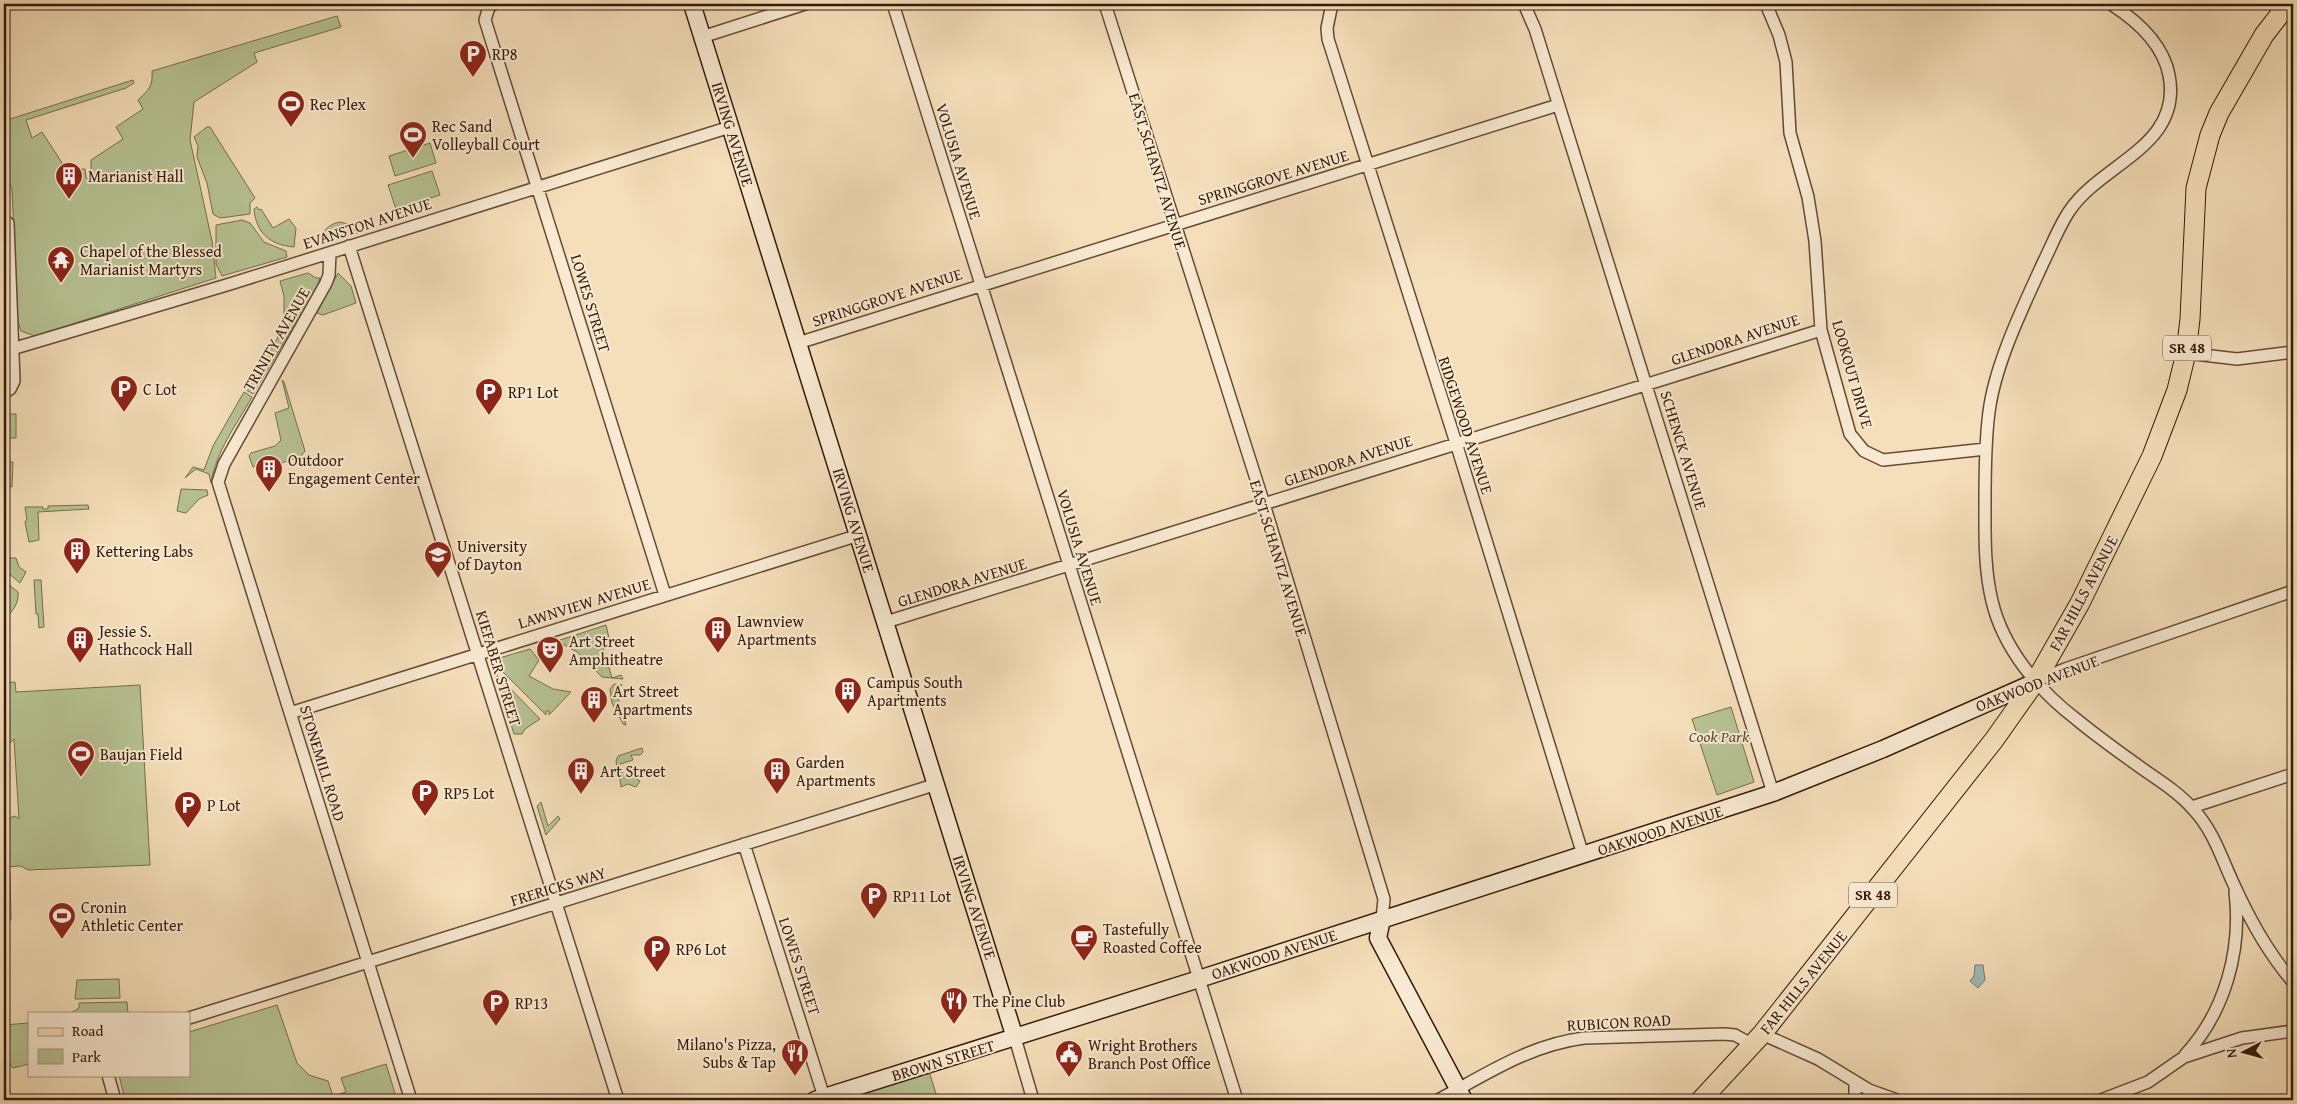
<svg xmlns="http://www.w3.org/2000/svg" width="2297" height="1104" viewBox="0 0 2297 1104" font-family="'Gentium Book Plus',serif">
	<rect width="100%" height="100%" fill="#f5dfba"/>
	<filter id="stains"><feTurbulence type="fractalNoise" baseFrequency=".004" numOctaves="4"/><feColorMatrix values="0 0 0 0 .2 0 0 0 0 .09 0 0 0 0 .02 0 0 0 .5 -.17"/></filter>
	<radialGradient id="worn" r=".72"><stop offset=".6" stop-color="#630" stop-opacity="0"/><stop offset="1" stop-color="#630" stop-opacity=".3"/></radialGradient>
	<path fill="#b7c394" stroke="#766e4e" d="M337 16 341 27 254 53 257 62 194 102 190 140 212 241 216 278 35 336 21 331 18 322 12 189 4 172V112L7 110 10 119 133 80 134 83 126 88 26 120 32 138 42 132 66 169H85L86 178 91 179 88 173 91 171V160L123 139 116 127 143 109 138 100C149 90 153 86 152 71Z
		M207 127H210L255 198 250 203V214L220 218 213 214 207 183 197 157 198 146 194 137Z
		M430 143 436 163 395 176 389 156Z
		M432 171 440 195 396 209 388 185Z
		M257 207 259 210 261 209 273 228 289 219 296 228 294 247C270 245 256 233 254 209Z
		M242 220 250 223 264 242 286 251 287 257 222 276 216 264V225Z
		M340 222 348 224 357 233 321 244C321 232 328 224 340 222Z
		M308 273 316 278H320L317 287 253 394 245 389 277 339 282 325 290 324 293 320 284 316V296L280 281Z
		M338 273 351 286 356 303 323 315 317 313Z
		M282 380 284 382 305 451 300 457 259 470 258 466 253 467 249 456 251 453 275 446 281 440 275 413 289 408Z
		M244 392 252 397C237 424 216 451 211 483L209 474 196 469 185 478 193 467 204 470 213 446Z
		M6 414H16V438H6V432L10 431 9 421H5Z
		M4 462H13L12 487 4 483Z
		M181 489 207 490 208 495 199 499 186 513 177 511Z
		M88 505 89 509 38 512 39 540 29 542 25 522 27 519 25 507H43V509H48V506Z
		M4 558H16L19 567 26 572 20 583 7 572Z
		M34 580H41L44 627 39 628 38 614H36Z
		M4 581 18 592C19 604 13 610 6 618L4 617Z
		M606 625 609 638 601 641 612 678 621 675 623 679 602 677 577 652 557 641Z
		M530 649 539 660 529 676 553 689 571 692 549 715V711H546V715L494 663 496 659Z
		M495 673 540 719 525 729 522 734H514Z
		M15 682 16 692 140 685 150 865 28 870 21 866 4 867V820L15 816 19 819 14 739 9 744 5 743 4 741V683Z
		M614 684 622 685 615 688 626 725 623 724 612 703 610 689Z
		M1731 707 1754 782 1717 795 1692 719Z
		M642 748 643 752 640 755H631L633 760 620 764 621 769 618 770 616 761 618 756Z
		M622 772 624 777 637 773 635 778 640 781 636 787 628 784 621 787 619 773Z
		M541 802 548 826 558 816 560 819 546 835 537 806Z
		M10 872 11 920H8L7 927 4 933V873Z
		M4 963H6L8 1003 5 1004 6 1020 4 1018Z
		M119 979 120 998 75 999 77 980Z
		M127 1002 128 1013H71L79 1008V1003Z
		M277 1005 297 1063 309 1075 328 1081 333 1096 346 1092 341 1078 386 1064 397 1100H125L119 1075H189V1032Z
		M28 1023 29 1064 13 1068 9 1063H5L4 1025Z
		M927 1065 938 1100H815Z"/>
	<path fill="#9ebbb8" stroke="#747b72" d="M1975 965H1983L1985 980 1978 988 1970 981 1974 976Z"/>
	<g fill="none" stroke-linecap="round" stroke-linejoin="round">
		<defs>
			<path id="street" d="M494 4 489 7 485 20 665 595
				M893 4 1237 1100
				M1105 4 1264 504 1384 899 1382 919
				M1332 4 1327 28 1328 39 1456 443 1583 855
				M1524 4 1535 29 1773 793
				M1766 4 1779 35 1786 62 1790 133 1808 197 1815 241 1821 330 1850 434 1864 451 1883 460 1986 449
				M2111 4C2136 20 2163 44 2169 75 2183 146 2102 163 2070 210 2059 226 2052 245 2043 263 2023 307 1995 364 1989 412 1985 442 1985 471 1985 501 1985 534 1984 568 1992 601 2003 648 2038 690 2076 719 2099 738 2123 755 2147 772 2163 783 2180 794 2193 809 2214 831 2222 860 2235 887 2250 920 2269 954 2293 982
				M702 37 805 4
				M349 246 618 1100
				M330 253 329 275 326 283 224 464 218 482 411 1100
				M798 343 1558 105
				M12 349 230 284 730 127
				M2186 353 2237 359 2293 352
				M4 393 10 389 14 381 8 223
				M886 622 1821 330
				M2036 681 2065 669 2293 591
				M290 713 859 535
				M2192 807 2293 774
				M744 844 824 1097
				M189 1018 937 784
				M1762 1034 1818 1059 1869 1090 1897 1100
				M1015 1038 1033 1100
				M2185 1055C2225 1012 2242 950 2235 892
				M108 1075 115 1100
				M1438 1100C1485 1075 1529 1045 1584 1038L1724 1034 1735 1035 1753 1045
				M1855 1100V1082
				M2101 1100 2148 1082 2184 1057 2242 1038 2293 1031"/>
			<path id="secondary" d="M692 4 1015 1038
				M1382 919 1378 938 1464 1100
				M815 1100 1199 979 1773 793 1883 749 2035 682"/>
			<path id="primary" d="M1701 1100 1762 1034 1994 740 2035 682 2080 603 2152 456 2177 390 2186 353 2190 319 2196 188 2210 135 2219 113 2264 35 2288 4"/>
		</defs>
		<use href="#street" stroke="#654b35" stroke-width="14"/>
		<use href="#secondary" stroke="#351a09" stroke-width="19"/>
		<use href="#primary" stroke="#351a09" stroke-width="21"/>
		<use href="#street" stroke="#f8ead2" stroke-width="11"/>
		<use href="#secondary" stroke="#f8ead2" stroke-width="16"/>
		<use href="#primary" stroke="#f5dfba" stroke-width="19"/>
	</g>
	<defs>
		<symbol id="parking-pin" viewBox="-11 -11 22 30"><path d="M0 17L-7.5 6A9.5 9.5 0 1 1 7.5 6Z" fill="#8f2418" stroke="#f8ead2"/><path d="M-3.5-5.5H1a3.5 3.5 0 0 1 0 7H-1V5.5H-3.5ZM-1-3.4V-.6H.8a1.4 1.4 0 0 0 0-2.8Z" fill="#fff"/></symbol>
		<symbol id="stadium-pin" viewBox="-11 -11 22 30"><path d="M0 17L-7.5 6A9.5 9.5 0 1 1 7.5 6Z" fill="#8f2418" stroke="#f8ead2"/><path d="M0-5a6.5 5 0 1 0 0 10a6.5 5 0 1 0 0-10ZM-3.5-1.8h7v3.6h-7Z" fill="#fff"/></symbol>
		<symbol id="building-pin" viewBox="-11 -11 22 30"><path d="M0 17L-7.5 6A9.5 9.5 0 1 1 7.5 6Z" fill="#8f2418" stroke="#f8ead2"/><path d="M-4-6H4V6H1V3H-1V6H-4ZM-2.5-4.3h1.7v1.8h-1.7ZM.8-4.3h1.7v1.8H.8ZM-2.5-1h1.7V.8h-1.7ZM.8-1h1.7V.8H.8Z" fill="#fff"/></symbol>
		<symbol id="temple-pin" viewBox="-11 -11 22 30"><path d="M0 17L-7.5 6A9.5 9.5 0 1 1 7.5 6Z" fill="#8f2418" stroke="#f8ead2"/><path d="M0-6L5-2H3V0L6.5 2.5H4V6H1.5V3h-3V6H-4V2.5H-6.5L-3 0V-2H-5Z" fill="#fff"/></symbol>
		<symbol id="university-pin" viewBox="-11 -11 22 30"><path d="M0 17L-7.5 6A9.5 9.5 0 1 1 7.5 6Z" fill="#8f2418" stroke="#f8ead2"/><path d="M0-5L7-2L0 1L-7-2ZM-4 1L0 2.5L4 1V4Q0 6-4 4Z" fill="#fff"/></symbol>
		<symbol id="theatre-pin" viewBox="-11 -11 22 30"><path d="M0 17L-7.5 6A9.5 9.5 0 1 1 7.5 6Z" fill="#8f2418" stroke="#f8ead2"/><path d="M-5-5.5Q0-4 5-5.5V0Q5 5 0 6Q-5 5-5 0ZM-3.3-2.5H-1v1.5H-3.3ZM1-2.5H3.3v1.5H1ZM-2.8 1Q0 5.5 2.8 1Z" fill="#fff"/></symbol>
		<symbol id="cafe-pin" viewBox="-11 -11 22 30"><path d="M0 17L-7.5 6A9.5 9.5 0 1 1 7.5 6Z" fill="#8f2418" stroke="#f8ead2"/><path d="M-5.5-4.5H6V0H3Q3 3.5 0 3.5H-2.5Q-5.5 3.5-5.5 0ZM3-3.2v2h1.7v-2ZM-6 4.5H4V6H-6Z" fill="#fff"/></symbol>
		<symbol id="restaurant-pin" viewBox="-11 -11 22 30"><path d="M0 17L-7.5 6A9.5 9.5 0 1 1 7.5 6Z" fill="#8f2418" stroke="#f8ead2"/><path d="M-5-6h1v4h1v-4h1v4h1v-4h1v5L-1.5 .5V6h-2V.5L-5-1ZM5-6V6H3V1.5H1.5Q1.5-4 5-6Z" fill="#fff"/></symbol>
		<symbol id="civic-pin" viewBox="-11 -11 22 30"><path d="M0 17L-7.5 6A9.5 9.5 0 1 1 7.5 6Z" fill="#8f2418" stroke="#f8ead2"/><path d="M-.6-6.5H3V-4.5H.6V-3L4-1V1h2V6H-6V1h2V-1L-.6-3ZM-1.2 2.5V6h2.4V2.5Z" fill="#fff"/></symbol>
	</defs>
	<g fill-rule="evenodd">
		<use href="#parking-pin" x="457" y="38" width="32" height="43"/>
		<use href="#stadium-pin" x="275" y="88" width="32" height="43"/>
		<use href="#stadium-pin" x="397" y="119" width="32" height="43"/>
		<use href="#building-pin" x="53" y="160" width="32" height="43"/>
		<use href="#temple-pin" x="45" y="244" width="32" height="43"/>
		<use href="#parking-pin" x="108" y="373" width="32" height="43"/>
		<use href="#parking-pin" x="473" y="376" width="32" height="43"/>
		<use href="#building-pin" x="253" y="453" width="32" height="43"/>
		<use href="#building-pin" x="61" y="535" width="32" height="43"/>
		<use href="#university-pin" x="422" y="539" width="32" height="43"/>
		<use href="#building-pin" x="702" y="614" width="32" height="43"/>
		<use href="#building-pin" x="64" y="624" width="32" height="43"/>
		<use href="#theatre-pin" x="534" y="634" width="32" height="43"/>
		<use href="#building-pin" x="832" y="675" width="32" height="43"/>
		<use href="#building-pin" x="578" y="684" width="32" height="43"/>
		<use href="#stadium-pin" x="65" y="738" width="32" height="43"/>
		<use href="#building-pin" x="565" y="755" width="32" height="43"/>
		<use href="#building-pin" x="761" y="755" width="32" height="43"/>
		<use href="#parking-pin" x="409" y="777" width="32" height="43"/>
		<use href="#parking-pin" x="172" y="789" width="32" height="43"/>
		<use href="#parking-pin" x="858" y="880" width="32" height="43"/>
		<use href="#stadium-pin" x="46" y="900" width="32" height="43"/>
		<use href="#cafe-pin" x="1068" y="922" width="32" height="43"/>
		<use href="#parking-pin" x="641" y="933" width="32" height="43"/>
		<use href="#restaurant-pin" x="938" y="985" width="32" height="43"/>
		<use href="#parking-pin" x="480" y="987" width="32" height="43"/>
		<use href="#restaurant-pin" x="779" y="1037" width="32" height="43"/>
		<use href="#civic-pin" x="1053" y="1038" width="32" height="43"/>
	</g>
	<g text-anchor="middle" stroke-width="4" stroke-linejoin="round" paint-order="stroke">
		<g fill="#f8ead2" stroke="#705845" stroke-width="1">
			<rect x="2163" y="335.5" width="48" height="25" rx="4"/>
			<rect x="1849" y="882.5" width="48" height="25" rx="4"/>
		</g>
		<g font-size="15" font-weight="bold" fill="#351a09">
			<text x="2187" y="353">SR 48</text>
			<text x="1873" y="900">SR 48</text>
		</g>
		<g font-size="16" fill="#351a09" stroke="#f8ead2" text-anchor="start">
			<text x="492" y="60">RP8</text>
			<text x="310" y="110">Rec Plex</text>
			<text x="432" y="132">Rec Sand<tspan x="432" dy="18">Volleyball Court</tspan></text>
			<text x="88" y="182">Marianist Hall</text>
			<text x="80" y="257">Chapel of the Blessed<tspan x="80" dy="18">Marianist Martyrs</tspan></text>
			<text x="143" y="395">C Lot</text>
			<text x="508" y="398">RP1 Lot</text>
			<text x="288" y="466">Outdoor<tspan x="288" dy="18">Engagement Center</tspan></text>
			<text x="457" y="552">University<tspan x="457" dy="18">of Dayton</tspan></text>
			<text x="96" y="557">Kettering Labs</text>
			<text x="737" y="627">Lawnview<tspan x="737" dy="18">Apartments</tspan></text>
			<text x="99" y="637">Jessie S.<tspan x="99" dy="18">Hathcock Hall</tspan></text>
			<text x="569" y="647">Art Street<tspan x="569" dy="18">Amphitheatre</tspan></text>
			<text x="867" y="688">Campus South<tspan x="867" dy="18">Apartments</tspan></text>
			<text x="613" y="697">Art Street<tspan x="613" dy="18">Apartments</tspan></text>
			<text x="100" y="760">Baujan Field</text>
			<text x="796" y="768">Garden<tspan x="796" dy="18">Apartments</tspan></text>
			<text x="600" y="777">Art Street</text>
			<text x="444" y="799">RP5 Lot</text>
			<text x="207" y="811">P Lot</text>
			<text x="893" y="902">RP11 Lot</text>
			<text x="81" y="913">Cronin<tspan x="81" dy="18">Athletic Center</tspan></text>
			<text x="1103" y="935">Tastefully<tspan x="1103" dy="18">Roasted Coffee</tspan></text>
			<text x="676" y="955">RP6 Lot</text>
			<text x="973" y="1007">The Pine Club</text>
			<text x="515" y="1009">RP13</text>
			<text x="776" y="1050" text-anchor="end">Milano's Pizza,<tspan x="776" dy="18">Subs &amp; Tap</tspan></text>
			<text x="1088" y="1051">Wright Brothers<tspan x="1088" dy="18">Branch Post Office</tspan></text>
		</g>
		<g font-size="16" fill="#351a09" stroke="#f8ead2">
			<text transform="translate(733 134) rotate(73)" y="6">IRVING AVENUE</text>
			<text transform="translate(959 161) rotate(73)" y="6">VOLUSIA AVENUE</text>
			<text transform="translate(1158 171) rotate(73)" y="6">EAST SCHANTZ AVENUE</text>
			<text transform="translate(1273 177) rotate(-17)" y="6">SPRINGGROVE AVENUE</text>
			<text transform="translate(367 223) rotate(-18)" y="6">EVANSTON AVENUE</text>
			<text transform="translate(887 297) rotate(-18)" y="6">SPRINGGROVE AVENUE</text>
			<text transform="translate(591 303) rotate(73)" y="6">LOWES STREET</text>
			<text transform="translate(276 339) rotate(-60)" y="6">TRINITY AVENUE</text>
			<text transform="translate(1735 339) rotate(-18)" y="6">GLENDORA AVENUE</text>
			<text transform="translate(1853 374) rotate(74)" y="6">LOOKOUT DRIVE</text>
			<text transform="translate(1466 425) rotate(72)" y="6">RIDGEWOOD AVENUE</text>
			<text transform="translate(1684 450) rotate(73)" y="6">SCHENCK AVENUE</text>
			<text transform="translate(1348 460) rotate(-18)" y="6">GLENDORA AVENUE</text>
			<text transform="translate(854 520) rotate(73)" y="6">IRVING AVENUE</text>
			<text transform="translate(1080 547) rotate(73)" y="6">VOLUSIA AVENUE</text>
			<text transform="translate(1279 558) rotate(73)" y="6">EAST SCHANTZ AVENUE</text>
			<text transform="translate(962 582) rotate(-17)" y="6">GLENDORA AVENUE</text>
			<text transform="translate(2083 593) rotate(-62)" y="6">FAR HILLS AVENUE</text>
			<text transform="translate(584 603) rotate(-17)" y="6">LAWNVIEW AVENUE</text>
			<text transform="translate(499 668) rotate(73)" y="6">KIEFABER STREET</text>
			<text transform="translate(2037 683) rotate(-21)" y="6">OAKWOOD AVENUE</text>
			<text transform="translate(323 763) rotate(73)" y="6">STONEMILL ROAD</text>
			<text transform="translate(1660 830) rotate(-18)" y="6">OAKWOOD AVENUE</text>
			<text transform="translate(558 886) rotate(-17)" y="6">FRERICKS WAY</text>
			<text transform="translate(975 907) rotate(72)" y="6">IRVING AVENUE</text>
			<text transform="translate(1274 954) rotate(-18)" y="6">OAKWOOD AVENUE</text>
			<text transform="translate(800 966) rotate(72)" y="6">LOWES STREET</text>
			<text transform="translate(1803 982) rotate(-51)" y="6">FAR HILLS AVENUE</text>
			<text transform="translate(1619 1022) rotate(-3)" y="6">RUBICON ROAD</text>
			<text transform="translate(943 1060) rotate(-17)" y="6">BROWN STREET</text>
		</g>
		<g font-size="16" font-style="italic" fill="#5c4d33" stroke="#f8ead2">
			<text x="1719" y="742">Cook Park</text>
		</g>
	</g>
	<rect width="2297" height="1104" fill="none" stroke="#f5dfba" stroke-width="20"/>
	<rect x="5" y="5" width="2287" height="1094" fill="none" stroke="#351a09" stroke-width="2.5"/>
	<rect x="10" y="10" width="2277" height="1084" fill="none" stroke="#351a09"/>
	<rect x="28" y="1012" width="162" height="65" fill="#f8ead2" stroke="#aa9782"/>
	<rect x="38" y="1028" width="25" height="8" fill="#f5dfba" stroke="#aa9782"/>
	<text x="72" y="1036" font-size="15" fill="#351a09">Road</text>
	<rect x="38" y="1049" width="25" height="15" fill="#b7c394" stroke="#aa9782"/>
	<text x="72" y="1062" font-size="15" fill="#351a09">Park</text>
	<g transform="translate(2244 1052) rotate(264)" stroke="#f8ead2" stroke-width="4" paint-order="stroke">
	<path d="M0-4L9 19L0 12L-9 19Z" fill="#351a09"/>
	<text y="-8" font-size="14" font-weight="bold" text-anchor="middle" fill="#351a09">N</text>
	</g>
	<rect width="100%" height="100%" filter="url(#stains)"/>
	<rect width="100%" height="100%" fill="url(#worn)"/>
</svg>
